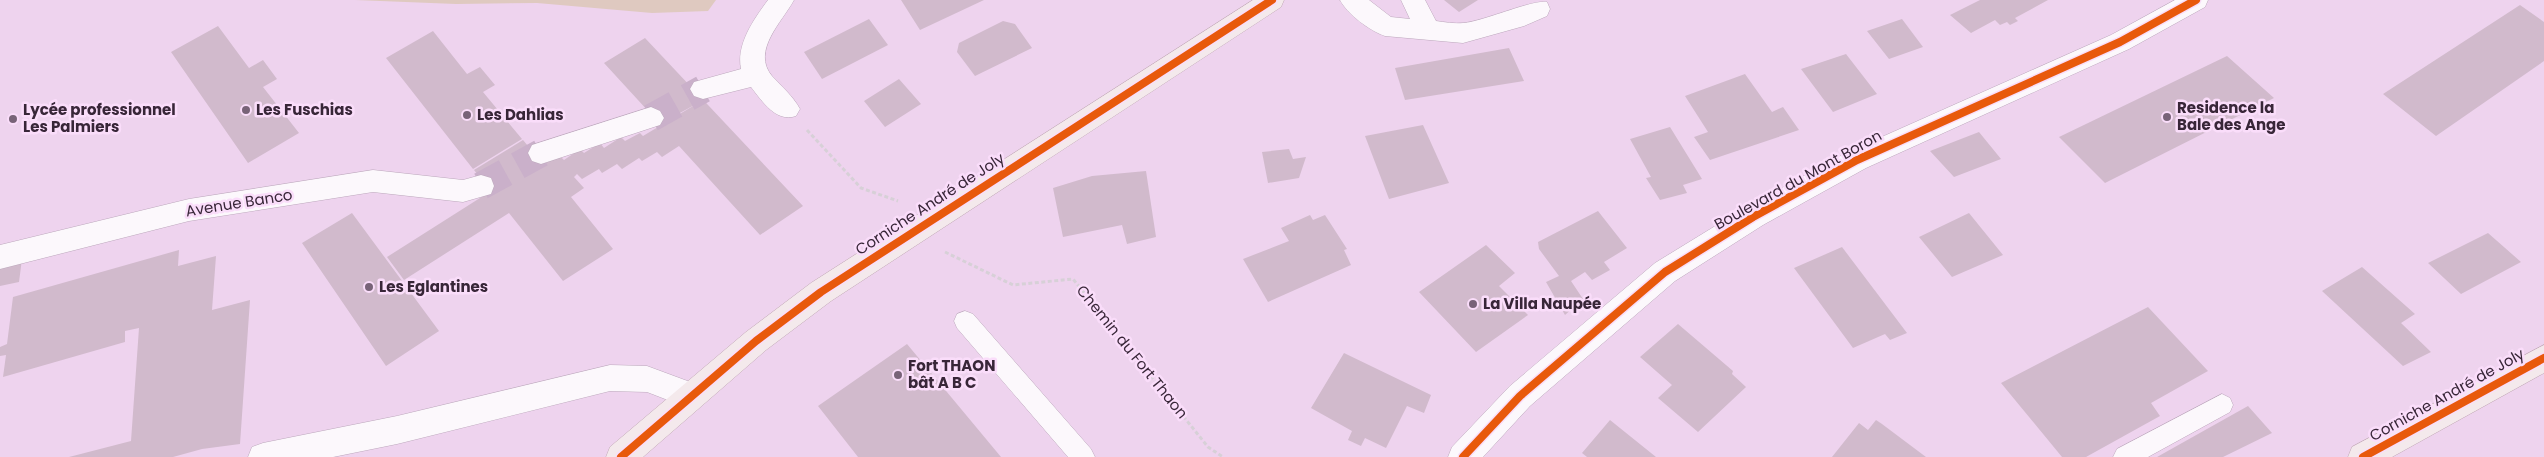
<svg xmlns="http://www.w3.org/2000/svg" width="2544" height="457" viewBox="0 0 2544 457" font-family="Poppins,sans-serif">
	<rect width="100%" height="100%" fill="#eed3ee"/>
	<path fill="#dfc9c0" d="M355 0H716L708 11 652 13 537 3 456 4Z"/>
	<path fill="#d1bacc" d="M901 0H984L920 30Z
		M1444 0H1478L1459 12Z
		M1980 0H2048L2015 18 2018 21 2010 25 2007 22 2000 25 1995 20 1971 33 1950 15Z
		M2520 5 2544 22V61L2436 136 2383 94Z
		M869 19 888 45 822 79 804 52Z
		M1902 19 1923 47 1889 59 1867 31Z
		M1003 21 1015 24 1032 48 975 76 957 52 959 43Z
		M218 26 249 68 263 60 277 79 263 87 299 133 248 163 171 52Z
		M433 31 467 74 480 67 495 85 483 92 522 139 473 169 386 58Z
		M645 38 803 206 760 235 679 146 662 157 657 152 642 161 639 158 622 169 617 164 602 173 599 169 582 179 577 174 574 177 584 188 571 197 613 249 563 281 509 213 404 280 387 257 491 191 474 170 523 140 543 164 558 154 564 160 580 149 584 153 600 143 604 148 621 137 625 141 640 133 643 136 698 103 660 124 604 63Z
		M1509 48 1524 81 1405 100 1395 68Z
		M1846 54 1877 94 1833 112 1801 69Z
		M2227 56 2274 98 2105 183 2059 137Z
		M1745 74 1772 112 1783 107 1799 130 1710 160 1694 137 1708 132 1685 96Z
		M899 79 921 104 885 127 864 101Z
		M1423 125 1449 183 1389 199 1365 136Z
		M1670 127 1702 179 1683 185 1687 193 1660 200 1646 178 1651 177 1630 139Z
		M1979 132 2001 159 1954 177 1930 151Z
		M1289 149 1293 159 1306 157 1299 178 1268 183 1262 152Z
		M1146 171 1156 237 1127 244 1122 225 1063 237 1053 188 1092 176Z
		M1598 211 1627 248 1604 262 1610 270 1592 280 1585 272 1571 281 1583 299 1565 315 1546 282 1559 276 1539 249 1538 242Z
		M352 213 439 331 386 366 302 243Z
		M1969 213 2003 255 1952 277 1919 237Z
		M1310 215 1313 220 1325 215 1347 249 1344 250 1351 265 1268 302 1243 259 1289 241 1281 228Z
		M2488 233 2521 262 2461 294 2428 263Z
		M1486 245 1515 273 1499 286 1528 315 1476 352 1419 292Z
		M1842 247 1907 333 1890 340 1885 334 1853 348 1794 268Z
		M179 250 178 266 216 256 212 310 250 300 240 444 202 449 173 457H69L131 441 139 328 125 331V342L3 377 6 355 0 356V347L7 344 13 297Z
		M22 259 19 282 0 286V265Z
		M2362 267 2415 314 2401 323 2431 352 2403 366 2322 291Z
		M2148 307 2208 371 2151 403 2160 416 2086 457H2062L2001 383Z
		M1678 324 1733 371 1732 374 1746 387 1698 432 1658 398 1672 385 1640 357Z
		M907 344 1001 457H858L818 406Z
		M1344 353 1431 395 1424 413 1407 406 1386 448 1365 438 1361 446 1348 440 1352 431 1311 408Z
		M2248 406 2272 433 2223 457H2157Z
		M1610 420 1656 457H1587L1582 453Z
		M1876 420 1882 424 1926 457H1832L1859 423 1868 430Z"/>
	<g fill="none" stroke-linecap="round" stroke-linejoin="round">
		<path stroke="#cab0ca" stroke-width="28" stroke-dasharray="28 14" stroke-linecap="butt" d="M651 118 703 89
			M481 186 541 153"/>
		<defs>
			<path id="service" d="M965 311 973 314 1091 449 1095 457H1068L957 328 954 321 957 314Z
				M2222 394 2230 398 2233 405 2230 412 2148 457H2113L2117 449Z"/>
			<path id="minor" d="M768 0H794C782 22 751 51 772 76 782 87 793 96 800 109L796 116C776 123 762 101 751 87L703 99 694 96 690 89 694 82 741 69C736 44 754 19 768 0Z
				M1340 0H1369L1391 17 1410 19 1401 0H1425L1436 21C1444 22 1455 24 1463 23 1485 21 1530 0 1547 2L1550 9 1547 16 1524 26 1463 43 1385 36C1370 31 1347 14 1340 0Z
				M651 107 660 111 664 118 660 125 541 164 532 161 528 153 532 145Z
				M373 170 463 180 481 175 491 178 494 186 491 194 463 202 373 192 189 221 0 269V245L189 199Z
				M610 365 647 366 701 386 706 396 701 406 691 409 647 392 610 391 397 444 333 457H248L252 447 263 443 397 416Z"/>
			<path id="tertiary" d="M2175 0H2208L2205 7 2129 49 1866 168 1763 225 1675 281 1530 406 1483 457H1448L1452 447 1510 386 1655 263 1743 209 1848 152 2111 35Z"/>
			<path id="primary" d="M1253 0H1284L1281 7 831 301 766 350 643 457H606L610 447 746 332 811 283Z
				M2544 345V373L2392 457H2348L2352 447Z"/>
		</defs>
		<use href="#service" stroke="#bca8bc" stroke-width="1"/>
		<use href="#minor" stroke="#bca8bc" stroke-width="1"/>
		<use href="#tertiary" stroke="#bca8bc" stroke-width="1"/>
		<use href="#primary" stroke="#c1a9b5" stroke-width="1"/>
		<path stroke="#d7d0d7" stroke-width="3" stroke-dasharray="4 2.5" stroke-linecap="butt" d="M807 130 861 188 898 201
			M945 252 1013 285 1073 279 1208 447 1223 457"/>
		<use href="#service" fill="#fcf8fc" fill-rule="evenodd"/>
		<use href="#minor" fill="#fcf8fc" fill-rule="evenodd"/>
		<use href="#tertiary" fill="#fcf8fc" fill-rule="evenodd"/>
		<use href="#primary" fill="#f4e9ec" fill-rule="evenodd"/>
		<defs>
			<path id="cycleway" d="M621 457 756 341 821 292 1272 0
				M1463 457 1520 396 1665 272 1753 217 1857 160 2120 42 2196 0
				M2363 457 2544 358"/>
		</defs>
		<use href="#cycleway" stroke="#faddfa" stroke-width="11"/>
		<use href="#cycleway" stroke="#e8590c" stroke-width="8"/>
	</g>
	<g fill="#786378" stroke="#faddfa" stroke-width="2">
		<circle cx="246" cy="110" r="5"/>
		<circle cx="467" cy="115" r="5"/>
		<circle cx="2167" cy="117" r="5"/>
		<circle cx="13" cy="119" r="5"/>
		<circle cx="369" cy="287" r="5"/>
		<circle cx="1473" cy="304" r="5"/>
		<circle cx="898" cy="375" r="5"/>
	</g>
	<g text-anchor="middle" stroke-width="5" stroke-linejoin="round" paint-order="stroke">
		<g font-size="15" font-weight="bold" fill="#382638" stroke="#faddfa" text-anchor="start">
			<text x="2177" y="113">Residence la<tspan x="2177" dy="17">Bale des Ange</tspan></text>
			<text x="23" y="115">Lycée professionnel<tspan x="23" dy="17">Les Palmiers</tspan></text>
			<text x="256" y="115">Les Fuschias</text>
			<text x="477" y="120">Les Dahlias</text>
			<text x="379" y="292">Les Eglantines</text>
			<text x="1483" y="309">La Villa Naupée</text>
			<text x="908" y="371">Fort THAON<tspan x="908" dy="17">bât A B C</tspan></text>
		</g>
		<g font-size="15" fill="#382638" stroke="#faddfa">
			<text transform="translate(1798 180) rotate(-29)" y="5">Boulevard du Mont Boron</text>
			<text transform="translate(239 203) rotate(-9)" y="5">Avenue Banco</text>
			<text transform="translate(930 204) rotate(-33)" y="5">Corniche André de Joly</text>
			<text transform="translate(1132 352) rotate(51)" y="5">Chemin du Fort Thaon</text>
			<text transform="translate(2447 395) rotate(-29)" y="5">Corniche André de Joly</text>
		</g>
	</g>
</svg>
